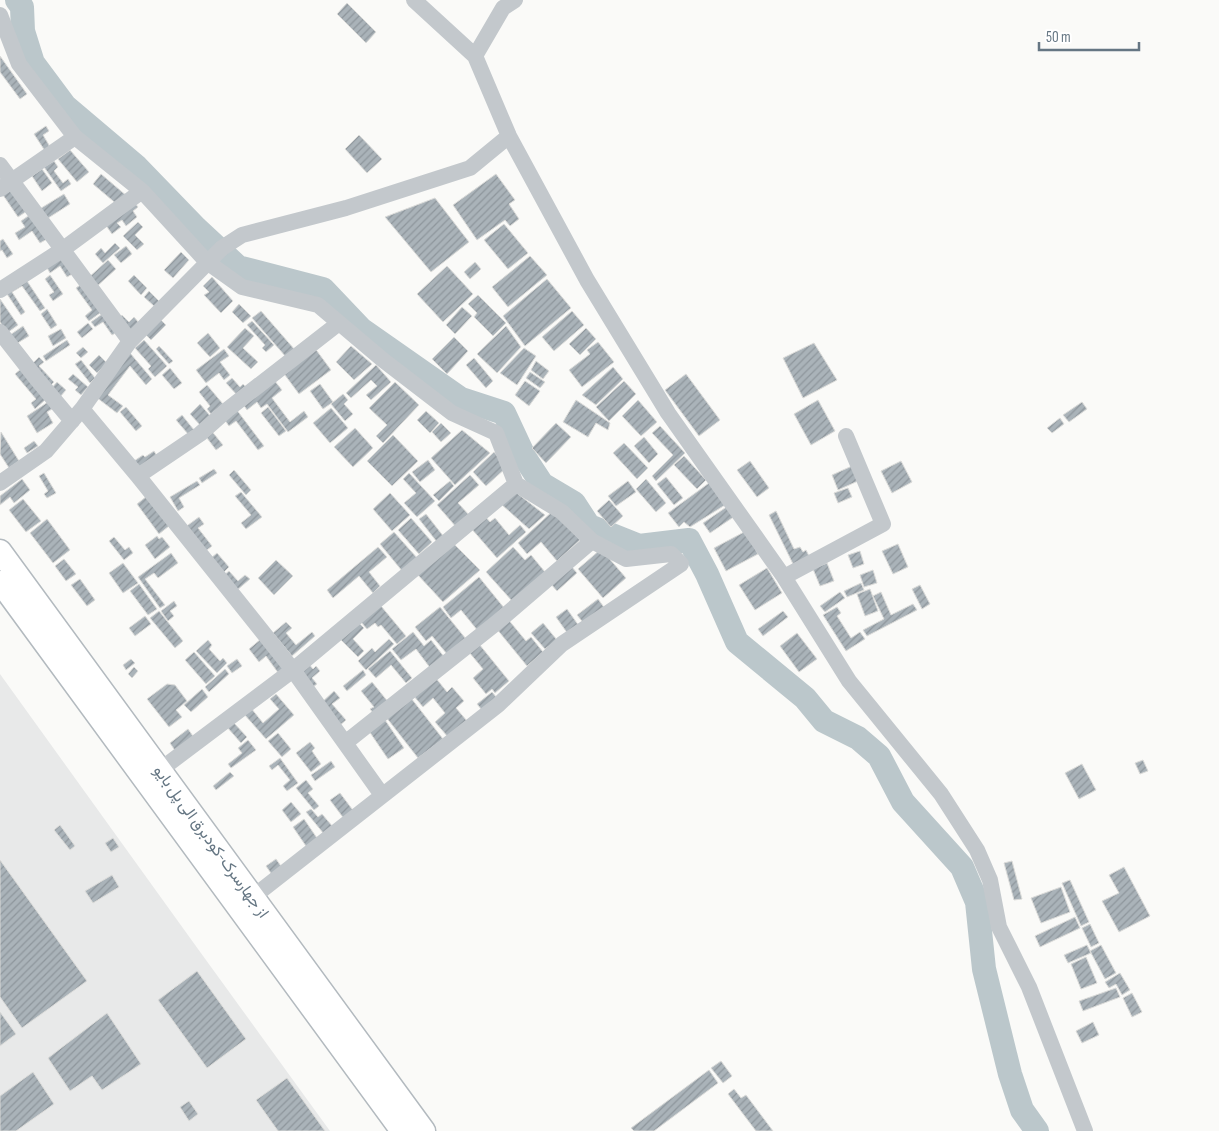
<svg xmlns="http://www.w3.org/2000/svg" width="1219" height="1131" viewBox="0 0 1219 1131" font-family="'Sofia Sans Condensed',Vazirmatn,sans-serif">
	<defs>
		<pattern id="building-hatch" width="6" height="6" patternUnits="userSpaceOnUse" patternTransform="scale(1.25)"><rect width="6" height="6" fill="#aab3b9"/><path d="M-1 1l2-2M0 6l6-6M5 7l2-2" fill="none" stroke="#8e969c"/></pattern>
	</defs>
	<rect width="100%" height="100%" fill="#fafaf8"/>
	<path fill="#e8e9e9" d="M0 674 198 949 330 1131H0Z"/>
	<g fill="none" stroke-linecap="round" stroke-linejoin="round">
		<path stroke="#bbc7cb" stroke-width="24" d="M17 0 22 7 23 31 33 63 65 106 137 167 196 228 238 267 323 289 361 329 461 399 504 413 525 458 542 484 574 503 589 526 639 546 689 540 707 574 737 642 805 698 824 721 858 738 879 756 903 802 962 867 977 902 984 969 1010 1074 1022 1110 1037 1131"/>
	</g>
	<path fill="url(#building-hatch)" stroke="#dcdcda" d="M347 3 376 32 366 43 337 14Z
		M0 56 27 94 20 99 0 72Z
		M46 126 49 131 43 135 49 145 47 154 34 134Z
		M359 135 382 159 367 173 345 149Z
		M70 150 89 172 77 182 58 159Z
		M54 161 58 167 54 171 63 183 68 179 71 184 61 191 44 167Z
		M42 169 52 183 42 191 32 176Z
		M101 174 128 197 119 206 93 184Z
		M496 174 515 200 509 204 519 219 510 226 505 220 477 240 453 205Z
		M13 189 27 211 18 217 3 195Z
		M64 194 70 204 45 220 38 210Z
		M435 198 469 242 431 272 385 217Z
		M134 202 138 207 133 211 137 217 126 226 122 220 117 223 121 227 112 234 105 224Z
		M31 214 47 239 40 243 32 231 19 240 15 233 25 227 21 221Z
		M138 222 143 227 135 235 144 244 137 250 123 236Z
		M504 224 528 253 508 269 484 240Z
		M3 239 13 254 7 258 2 250 0 251V241Z
		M115 243 120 248 103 263 95 254 101 248 105 253Z
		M126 246 132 254 121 263 114 255Z
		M181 252 189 260 173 278 164 270Z
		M64 255 74 273 67 277 60 266 50 273 46 266Z
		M530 256 547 275 508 307 492 287Z
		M108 260 116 269 95 288 87 279Z
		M475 262 481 269 470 279 464 272Z
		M447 266 473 294 443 322 417 294Z
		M50 275 63 294 53 301 49 295 54 292 45 279Z
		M134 275 147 288 141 295 128 281Z
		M212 277 233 301 221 313 204 295 209 292 203 286Z
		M25 278 45 308 40 311 22 286 12 292 25 312 21 315 5 291Z
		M547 279 571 308 525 346 503 316Z
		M83 283 104 310 89 321 85 316 92 310 76 288Z
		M149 291 159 301 154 306 144 297Z
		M478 295 506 323 493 336 474 317 477 313 468 304Z
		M0 299 18 325 7 333 0 322Z
		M239 304 251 316 243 323 232 312Z
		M462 307 472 316 455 334 446 325Z
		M47 309 57 325 51 329 41 314Z
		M261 311 295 350 286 357 252 318Z
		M572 311 584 325 554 351 542 337Z
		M105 312 119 331 112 335 103 322 95 327 91 322Z
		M122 315 129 322 134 317 139 323 129 334 117 321Z
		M160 319 166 325 151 340 145 334Z
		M252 321 274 345 266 352 262 348 265 345 247 325Z
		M88 323 93 329 82 338 77 332Z
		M23 326 29 336 16 344 10 335Z
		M506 326 521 347 497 373 477 354Z
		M245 328 254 336 243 348 258 362 251 369 227 347Z
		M586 328 596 339 580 355 569 344Z
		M61 329 66 338 53 346 48 336Z
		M208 333 220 348 210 357 197 343Z
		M454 337 468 351 447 374 432 359Z
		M67 340 70 345 46 361 43 356Z
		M144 340 167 366 155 377 148 369 151 366 135 348Z
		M598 342 614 362 582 387 569 370 590 354 587 350Z
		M814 343 837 380 803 398 783 358Z
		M159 346 173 361 169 364 156 349Z
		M351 346 372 364 354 380 336 362Z
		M83 347 88 352 81 358 76 353Z
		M314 347 331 370 299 394 282 371Z
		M524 348 536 356 517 385 500 373Z
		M224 349 229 356 220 362 230 375 224 380 219 373 206 383 196 370Z
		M130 353 152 379 146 385 130 366 108 395 123 406 117 413 96 397Z
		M99 355 107 363 97 373 89 365Z
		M39 357 44 362 39 366 54 382 50 386 30 366Z
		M474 358 493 381 486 388 466 365Z
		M81 360 95 378 90 383 75 364Z
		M536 361 549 371 543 379 531 370Z
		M376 365 391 382 371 400 366 395 377 386 371 380 351 398 346 393Z
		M613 367 623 379 596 405 582 395Z
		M170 368 182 383 174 389 162 375Z
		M21 369 45 400 35 409 31 403 36 399 15 374Z
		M530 372 545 382 540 388 526 378Z
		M73 374 88 387 81 395 75 390 78 387 68 379Z
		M686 374 720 420 699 436 665 390Z
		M232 378 240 387 243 384 247 388 238 396 226 383Z
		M274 380 282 390 272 398 290 422 304 411 308 417 288 432 267 404 261 408 257 402 247 410 243 404Z
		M525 381 540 391 529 406 515 395Z
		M624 381 636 394 609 421 596 407Z
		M57 382 66 390 59 398 50 390Z
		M395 382 419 405 383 443 376 436 387 425 369 408Z
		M320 384 333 402 323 409 310 391Z
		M207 385 223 404 211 414 207 409 210 406 199 392Z
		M343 394 348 400 344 404 353 414 345 421 331 404Z
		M576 400 610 423 608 430 596 423 588 437 563 422Z
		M638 400 657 422 641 436 622 416Z
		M818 400 835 431 811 445 794 414Z
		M48 402 52 409 47 412 53 423 37 433 27 416Z
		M1082 402 1087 409 1069 422 1063 415Z
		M200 404 211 417 201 426 190 414Z
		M126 407 142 426 136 431 120 412Z
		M268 407 286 431 279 436 261 413Z
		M331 408 348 428 330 443 313 423Z
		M236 409 264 446 258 450 236 421 229 426 224 419Z
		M426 411 439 423 430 433 417 420Z
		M182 415 194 430 188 434 176 420Z
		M1060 418 1064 424 1052 433 1047 428Z
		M441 423 451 433 441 442 432 432Z
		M556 423 571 437 546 463 532 448Z
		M660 426 685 453 656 481 652 476 673 455 652 433Z
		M355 428 373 448 353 467 334 447Z
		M210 429 223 445 216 450 204 434Z
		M462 430 490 453 455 485 431 458Z
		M1 432 19 461 9 468 0 454Z
		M393 435 418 461 392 486 367 461Z
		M644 437 658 454 649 463 634 446Z
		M34 441 38 446 27 453 24 448Z
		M624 443 648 468 637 479 613 453Z
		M154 451 158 458 141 471 134 461 143 455 145 457Z
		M494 452 507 467 486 486 473 472Z
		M684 456 706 480 697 489 674 465Z
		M428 460 435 470 420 482 412 472Z
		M750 461 769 488 757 497 737 470Z
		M901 461 912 482 892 493 881 471Z
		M852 466 858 481 838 490 832 475Z
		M214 469 217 473 202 483 199 478Z
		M234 470 251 490 246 495 229 475Z
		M44 473 56 493 47 498 44 494 48 491 39 476Z
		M409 473 435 501 417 517 404 503 416 493 403 479Z
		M470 475 479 485 458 503 470 516 457 528 437 505Z
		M666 477 683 498 674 505 657 484Z
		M22 479 30 490 14 503 10 497 0 505V496Z
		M646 479 666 503 656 512 636 489Z
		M197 481 200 485 179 498 184 507 178 511 170 497Z
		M450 481 454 486 439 501 433 495Z
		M628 481 636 492 616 506 608 496Z
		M709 483 725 505 690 527 684 522 679 527 668 513Z
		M848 488 852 497 838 503 834 493Z
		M513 490 545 515 529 529 501 504Z
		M241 492 262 517 246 529 241 523 251 515 235 496Z
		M390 493 410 515 392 531 373 509Z
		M147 496 169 526 159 534 137 504Z
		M23 499 41 521 26 532 9 510Z
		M609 500 623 516 611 527 597 511Z
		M728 506 735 516 710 533 703 523Z
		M554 510 580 540 557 561 541 542 527 554 518 543Z
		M776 511 794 549 800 547 803 552 806 550 810 558 794 566 769 515Z
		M426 514 444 537 437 542 419 519Z
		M484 515 490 522 495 518 509 535 520 525 526 532 497 558 470 527Z
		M199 517 204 524 198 528 212 546 203 553 184 528Z
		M411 518 432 542 419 554 398 530Z
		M47 519 70 550 53 563 30 533Z
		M746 531 758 554 726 571 714 548Z
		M394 532 418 559 403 572 380 544Z
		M157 536 159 539 162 537 170 547 155 559 145 545Z
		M114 537 125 550 129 547 133 553 124 560 109 541Z
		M454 544 480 570 443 602 417 574Z
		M898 544 908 567 893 574 882 551Z
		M378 547 387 557 369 572 380 586 373 593 359 576 333 598 327 590Z
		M513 547 525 560 531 555 545 572 513 602 486 572Z
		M601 549 626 578 603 598 578 569Z
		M860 551 864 564 853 568 848 555Z
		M171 553 178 563 158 578 154 573 145 579 165 605 160 608 138 577Z
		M217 553 229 567 224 572 211 558Z
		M64 559 76 574 66 581 55 566Z
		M276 560 293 576 274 595 258 578Z
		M123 563 138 583 123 593 109 573Z
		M827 563 834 581 820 586 813 569Z
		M571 566 577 573 557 591 551 584Z
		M767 568 782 593 755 610 739 585Z
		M873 570 877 583 864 587 860 575Z
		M229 571 238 581 245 575 250 579 236 591 223 576Z
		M479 577 505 609 478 631 461 610 451 618 443 607Z
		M80 579 95 600 87 606 71 585Z
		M861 583 864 590 847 597 844 591Z
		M139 584 157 609 148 615 130 591Z
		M920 585 930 604 922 609 912 589Z
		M870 589 878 611 865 616 857 594Z
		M840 592 845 598 825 612 820 606Z
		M881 592 891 615 913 604 917 610 867 636 863 630 884 619 873 596Z
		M598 599 606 610 586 626 577 615Z
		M174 601 177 606 170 611 174 616 168 621 161 611Z
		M381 606 406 636 397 644 381 625 378 627 375 623 367 629 361 622Z
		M440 607 466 639 447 654 432 636 426 641 415 627Z
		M837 607 841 613 837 616 851 638 860 632 865 639 846 651 823 615Z
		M567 609 579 626 568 634 556 617Z
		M159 611 183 641 175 648 150 618Z
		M783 611 788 617 763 636 758 629Z
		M145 616 151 624 135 636 129 628Z
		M507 618 526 641 531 637 543 652 527 666 496 628Z
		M286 622 292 628 286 633 296 645 312 632 315 636 292 656 273 633Z
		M359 623 364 628 353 639 364 651 358 657 341 640Z
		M543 623 557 640 545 649 531 633Z
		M413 632 424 646 431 640 445 658 431 669 416 649 401 660 392 649Z
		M797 633 817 659 799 672 780 646Z
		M261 639 285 670 279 674 266 656 259 662 249 649Z
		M389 639 394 644 366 670 358 661 372 648 375 652Z
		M208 640 212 645 209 649 220 661 223 658 227 663 217 673 196 651Z
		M479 644 509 681 495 693 492 689 486 694 473 678 483 669 469 652Z
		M390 651 412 678 406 683 391 665 376 678 368 669Z
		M194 652 215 676 206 684 185 660Z
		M131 659 135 663 126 670 123 665Z
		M237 659 242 666 232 673 227 666Z
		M308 663 313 669 316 666 320 671 312 678 317 684 313 687 299 672Z
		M134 667 138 671 132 678 128 674Z
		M225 669 229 674 209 692 205 687Z
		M363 670 366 675 347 691 343 686Z
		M435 677 447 692 452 687 464 701 456 708 467 721 448 737 435 722 445 713 433 698 423 707 413 695Z
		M372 682 389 703 374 714 370 709 374 707 361 691Z
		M167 684 175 685 187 701 176 710 182 717 169 727 147 699Z
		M202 689 208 697 191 712 184 705Z
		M334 691 340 698 332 704 346 720 339 726 320 704Z
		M492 692 497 698 482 710 477 704Z
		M276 694 294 715 266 739 244 714 251 708 263 723 279 709 270 699Z
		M411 698 443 739 418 758 386 717Z
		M385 720 404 748 388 759 369 731Z
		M233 722 247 737 241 743 227 727Z
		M188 729 195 739 176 752 170 743Z
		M278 733 291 749 282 757 268 741Z
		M248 740 256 750 231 768 228 764 242 753 238 748Z
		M310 742 315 748 312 751 321 764 311 772 296 753Z
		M280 758 298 783 287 791 283 786 290 780 278 765 272 770 269 766Z
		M1143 760 1148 771 1140 774 1135 763Z
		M331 761 335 767 315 781 311 775Z
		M1082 764 1096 790 1079 799 1065 773Z
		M230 772 234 776 216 790 213 786Z
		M306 780 313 789 308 793 319 806 314 810 296 788Z
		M340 793 355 813 345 820 330 800Z
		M291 802 301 814 291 822 282 810Z
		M311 809 318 817 322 814 333 827 324 834 306 812Z
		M304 819 319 841 308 849 293 827Z
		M60 825 75 846 70 850 54 830Z
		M113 838 119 847 111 852 105 843Z
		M276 859 283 869 273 876 266 866Z
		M0 860 87 981 22 1028 0 997Z
		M1012 861 1022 899 1014 900 1004 863Z
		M1124 867 1150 916 1119 932 1102 901 1119 893 1109 875Z
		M112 875 119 887 93 903 85 891Z
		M1070 880 1089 922 1081 926 1062 883Z
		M1061 887 1070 912 1041 923 1031 898Z
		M1075 917 1080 928 1040 947 1035 936Z
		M1090 924 1099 943 1091 947 1082 928Z
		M1087 945 1091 953 1068 963 1064 955Z
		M1101 945 1116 973 1105 979 1090 951Z
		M1086 957 1097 983 1081 989 1071 964Z
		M197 971 246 1039 207 1068 158 1000Z
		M1120 973 1130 990 1122 995 1116 984 1109 988 1105 982Z
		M1116 988 1120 997 1083 1011 1079 1001Z
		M1132 993 1142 1012 1132 1017 1123 998Z
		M0 1012 16 1034 0 1046Z
		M107 1013 141 1064 102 1090 92 1076 70 1091 48 1058Z
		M1093 1022 1099 1035 1082 1043 1076 1031Z
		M721 1061 732 1076 723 1083 711 1068Z
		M709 1070 718 1083 654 1131H634L631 1128Z
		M33 1072 54 1104 16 1131H0V1096Z
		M287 1078 325 1131H278L256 1100Z
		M734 1089 741 1098 746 1095 773 1131H756L728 1094Z
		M189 1101 198 1114 189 1121 180 1107Z"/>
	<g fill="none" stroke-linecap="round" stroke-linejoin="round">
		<defs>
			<path id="secondary" d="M0 551 424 1131
				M0 582 402 1131"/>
		</defs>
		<use href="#secondary" stroke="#b3babf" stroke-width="25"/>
		<path stroke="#c3c8cc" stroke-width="16" d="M414 0 475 56
			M515 0 503 8 475 56 509 136 587 280 668 413 784 577 849 681 941 794 977 850 990 880 999 927 1029 987 1085 1131
			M0 15 19 64 75 137 142 191 207 262 242 287 318 305 383 360 452 413 496 433 516 484 562 512 592 541 626 559 671 554 681 564 562 644 498 705 253 897
			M0 165 130 341
			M0 189 75 137
			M0 290 62 250 142 191
			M0 332 36 378 72 421
			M82 409 138 476 293 670 382 795
			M138 476 200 434 227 410 339 323
			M0 483 46 451 82 409 130 341 222 248 242 235 346 208 470 168 509 136
			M784 577 883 524 846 436
			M345 743 495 624 592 541
			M160 770 293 670 516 484"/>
		<use href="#secondary" stroke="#fff" stroke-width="22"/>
	</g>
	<g text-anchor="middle" stroke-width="5" stroke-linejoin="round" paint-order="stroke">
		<g font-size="16" fill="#657683" stroke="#fff">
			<text transform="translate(212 841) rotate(54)" y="6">از جهارسرک-کودبرق الی پل بایو</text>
		</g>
	</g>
	<path d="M1039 42v8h100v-8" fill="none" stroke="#657683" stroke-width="2.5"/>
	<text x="1046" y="42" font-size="15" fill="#657683" stroke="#ffffff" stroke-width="4" paint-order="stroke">50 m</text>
</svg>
